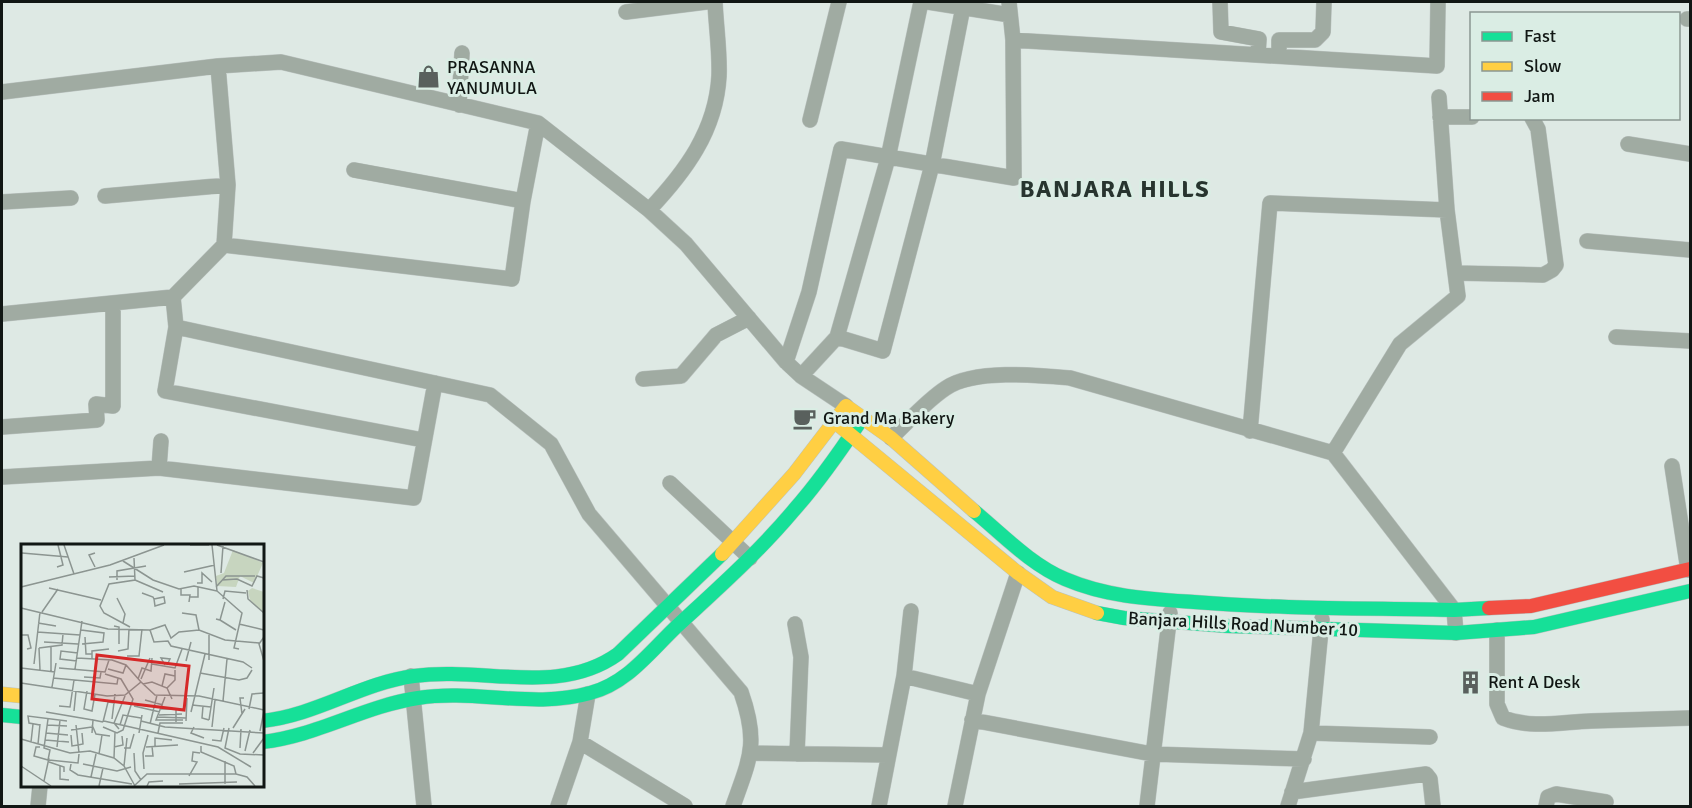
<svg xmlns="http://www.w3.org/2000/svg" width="1692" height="808" viewBox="0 0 1692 808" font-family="Signika,sans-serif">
	<rect width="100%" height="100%" fill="#dee9e4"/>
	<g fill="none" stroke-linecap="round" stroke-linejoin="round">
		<defs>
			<path id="street" d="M928 2 1010 15
				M1220 2 1221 32 1259 39 1258 55
				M626 12 706 2
				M1687 19H1690
				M1013 40 1437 66 1438 2
				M1279 56V40H1315L1323 32 1324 2
				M2 92 218 66 281 62 538 123 649 210 686 244 786 362 801 376 846 406
				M459 105 462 53
				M1440 117H1472
				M810 120 839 2
				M1628 144 1690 154
				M354 170 523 201
				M105 196 228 185
				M2 202 71 198
				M649 210C685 172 716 131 719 76 720 52 716 26 715 2
				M1587 241 1690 250
				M224 245 512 279 523 201 538 123
				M1455 273 1543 275 1552 270 1556 265 1538 129 1532 118
				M173 297 176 327 165 391 423 440
				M2 314 173 297 224 245 228 185 218 66
				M176 327 490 395 551 444 589 514 741 692C759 743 750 758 733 806
				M837 337 883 351 932 165 964 2
				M1616 337 1690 341
				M786 362 809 292 841 149 1014 178 1013 40 1009 2
				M801 376 837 337 888 158 921 2
				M643 379 681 376 716 335 749 318
				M2 427 97 420 96 404 113 406V303
				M1250 431 1270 203 1447 210
				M891 438C908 422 926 401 946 388 974 369 1037 375 1070 378L1333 453 1454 610 1456 633
				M1333 453 1400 344 1458 296 1447 210 1439 97
				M1672 466 1688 570
				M159 468 161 441
				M2 477 159 468 414 498 435 383
				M670 483 750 558
				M795 624 801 657 797 754
				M1497 630V704L1503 718C1532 729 1561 722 1591 721 1624 720 1657 719 1690 718
				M411 676 424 806
				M904 676 978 694
				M972 720 1152 754 1304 759
				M1311 733 1430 737
				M580 742 685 806
				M752 753 888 755
				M1292 792 1426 774 1430 779 1433 806
				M38 806 40 786
				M558 806 580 742 588 694
				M879 806 904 676 911 611
				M955 806 978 694 1018 573
				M1147 806 1170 613
				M1288 806 1311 733 1322 619
				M1546 806 1548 797 1556 794 1606 802"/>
			<path id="fast" d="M974 511C1002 534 1031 565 1065 579 1107 597 1150 599 1194 602 1280 609 1368 608 1454 610L1489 608
				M1097 613 1124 618 1228 626 1456 633 1534 627 1690 591
				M2 715 22 717
				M262 721C317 715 361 683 414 676 483 666 558 697 618 654L722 554
				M262 742C317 736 364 706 418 698 475 689 534 709 590 693 626 684 649 653 675 628 716 590 758 553 794 510 818 483 839 453 859 423"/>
			<path id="slow" d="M835 422 1018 573 1052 597 1097 613
				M722 554 794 474 846 406 891 438 974 511
				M2 694 22 696"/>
			<path id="jam" d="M1489 608 1531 606 1690 569"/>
		</defs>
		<use href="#street" stroke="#bac2bf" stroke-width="16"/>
		<use href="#fast" stroke="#bac2bf" stroke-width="15"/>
		<use href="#slow" stroke="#bac2bf" stroke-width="15"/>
		<use href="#jam" stroke="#bac2bf" stroke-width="15"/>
		<use href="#street" stroke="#a0aba2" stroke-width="15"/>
		<use href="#fast" stroke="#16e098" stroke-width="14"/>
		<use href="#slow" stroke="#ffcf43" stroke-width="14"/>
		<use href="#jam" stroke="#f24e42" stroke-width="14"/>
	</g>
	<defs>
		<symbol id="shop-bare" viewBox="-9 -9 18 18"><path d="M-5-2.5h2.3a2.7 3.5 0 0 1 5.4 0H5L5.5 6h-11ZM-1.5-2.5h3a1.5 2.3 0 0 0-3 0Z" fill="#59605d" stroke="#daede4" stroke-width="2.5" paint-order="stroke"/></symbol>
		<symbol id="cafe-bare" viewBox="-9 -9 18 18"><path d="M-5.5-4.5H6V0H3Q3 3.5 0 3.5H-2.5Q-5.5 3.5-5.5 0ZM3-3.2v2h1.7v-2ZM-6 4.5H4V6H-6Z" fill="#59605d" stroke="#daede4" stroke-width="2.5" paint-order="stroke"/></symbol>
		<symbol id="building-bare" viewBox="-9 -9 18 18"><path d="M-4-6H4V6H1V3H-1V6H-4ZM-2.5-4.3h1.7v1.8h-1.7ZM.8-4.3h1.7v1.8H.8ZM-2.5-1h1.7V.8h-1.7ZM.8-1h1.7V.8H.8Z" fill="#59605d" stroke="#daede4" stroke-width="2.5" paint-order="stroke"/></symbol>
	</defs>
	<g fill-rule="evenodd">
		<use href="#shop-bare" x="412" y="60" width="33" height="33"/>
		<use href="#cafe-bare" x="788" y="402" width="33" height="33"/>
		<use href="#building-bare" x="1454" y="666" width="33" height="33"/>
	</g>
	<g text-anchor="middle" stroke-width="6" stroke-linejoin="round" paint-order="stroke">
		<g font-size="18" fill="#111714" stroke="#daede4" text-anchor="start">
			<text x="447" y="73">PRASANNA<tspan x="447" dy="21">YANUMULA</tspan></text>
			<text x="823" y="424">Grand Ma Bakery</text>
			<text x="1488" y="688">Rent A Desk</text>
		</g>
		<g font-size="18" fill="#111714" stroke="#daede4">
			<text transform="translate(1243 624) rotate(3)" y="6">Banjara Hills Road Number 10</text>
		</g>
		<g font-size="24" font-weight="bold" letter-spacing="1.5" fill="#27352f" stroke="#daede4">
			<text x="1115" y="197">BANJARA HILLS</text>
		</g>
	</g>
	<g transform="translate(21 544)">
		<rect width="243" height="243" fill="#dee9e4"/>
		<path d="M212 6 242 19 233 39 219 32 215 43 196 42 195 32 203 29ZM231 44 243 48V69L229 56 227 47Z" fill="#c7d5bf"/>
		<path fill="none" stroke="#8c9591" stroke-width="1.5" d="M43 1 53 30M169 1H188M191 1 196 47 221 69 213 104 218 105M196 1 243 18M1 9 47 13M74 9 68 11 74 23M102 17 132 36 158 45 173 42 196 47M36 23 42 21 37 1M163 28 194 21M200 29 202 2M88 33 114 32M96 36V27L125 22M114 36 142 48M201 36 216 35 231 42 236 32 243 34M176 39H181V29L191 38M0 43 89 21 143 1M195 43 205 32H234M28 44 80 56M160 45V51H169L168 58M226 46 227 55 243 69M121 49 132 53 133 55 134 62 144 59 143 53 133 55M168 53H177V43M96 54 104 70 102 79M202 55 204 47 225 49M0 64 87 85 129 86M21 68 37 45M161 69 175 71 178 86M195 75 199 76 204 58M199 76 215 86M17 79 35 82M218 80 243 86M93 82 98 83V100M109 83 83 69 79 62 88 40 114 36 113 14M60 86 83 89 82 98 61 100M129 86 144 81 150 94 158 88 178 86 204 96 238 99M129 86 133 98 147 97 150 102 222 118 231 124M16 88 59 91M0 91H7L10 104 6 105M64 93 65 110H71M243 93 238 100 243 117M23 98 57 100M18 104 41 101 42 90M18 104 19 126M97 107 107 105 108 85M106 112H118L121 85M56 114 91 116 105 121 120 138M71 115V107L88 105M110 115 130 118M188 116V91M56 117 39 115 40 107 57 109M165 117 170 98M13 120 19 68M131 120 154 124 161 105M144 121 140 114 149 115 146 121M0 124 34 128M38 124 84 128 88 116M54 125 61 77M87 125 102 129 105 121M30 127V102M179 129 218 136 226 134 231 126M63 133 79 134 80 128M32 134 96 140 97 134M117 135 121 124 130 127 131 114M120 135 129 114M0 139 86 152 104 151 120 138 134 151 178 152 243 166M122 140 131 138 146 144 151 155M141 142 144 130 154 132M31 143 35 119M146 144 154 136V126M66 147 63 165 71 167 74 150M144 153 135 176H162M124 156 142 161M202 157 206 115M171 161 190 163M38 162 49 163 53 136M113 162 139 168M182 162 181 174 188 176M140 165H155V178M228 165 231 150 243 149M53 167 55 147M25 168 72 176M170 168 184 110M221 170 219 154H223M138 171 161 170M136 173 165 174M91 175 94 150M188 176 193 144M83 177 197 203 230 223M120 177 144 183 243 189M165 177 166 154M82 178 87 158 94 159M129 180 136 151M19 181 8 179 7 172 46 177M26 181 46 182M55 181 58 209M71 181 75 190 89 192M99 181 102 171 120 174M82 183 96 189 102 186 112 155 100 135 84 130M173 183 170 189 183 194M191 183 194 156M208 184 204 204 219 210 243 211M212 184 224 165M98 185 93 179 104 152M50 186 71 183M239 187 243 167M25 189 47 191M71 189 72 176 82 178M118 189 121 171M137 189 139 179H162M50 191 51 202 57 201 62 200 61 189M0 195 49 209 69 207 93 214 103 222 114 242M24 196 48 198M191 196 200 197 203 184M10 198 12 180M17 200 19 180M134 202V194L151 196M180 202V208L213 222 215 230M19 203H15L13 212 27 216 29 206 23 204 27 175M36 203 39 176M93 203 102 201 101 192M125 203 157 201M103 204H109L113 190M219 204 220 185M224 207 229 186M113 209 114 227 120 236M232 209 243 194M78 210 81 191M124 212H132L131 202M93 214 94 188M28 216 57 219 58 210M28 218 43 223V228M50 220 49 226 57 231 111 240M62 220 96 227 110 223M0 222 30 242M39 222V235L48 236M103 222 106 194M123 225 122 209 127 191M168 232 176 218 171 217 172 208 179 209M70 233 75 210M23 237 28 214M158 240 216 238M204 240V217M78 242 82 224M113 242 126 230H215L226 233 234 242M126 242 128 238 142 237"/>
		<path fill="#d62828" fill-opacity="0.15" stroke="#d62828" stroke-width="3" d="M76 111 168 122 163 166 71 155Z"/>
		<rect width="243" height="243" fill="none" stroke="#111714" stroke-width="3"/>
	</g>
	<rect width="1692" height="808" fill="none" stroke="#111714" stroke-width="6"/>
	<rect x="1470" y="12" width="210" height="108" fill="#daede4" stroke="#8a9791" stroke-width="1.5"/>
	<rect x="1482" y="32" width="30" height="9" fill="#16e098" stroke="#8a9791" stroke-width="1.5"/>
	<text x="1524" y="42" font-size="18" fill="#111714">Fast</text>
	<rect x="1482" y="62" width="30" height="9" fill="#ffcf43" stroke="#8a9791" stroke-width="1.5"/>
	<text x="1524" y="72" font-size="18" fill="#111714">Slow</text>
	<rect x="1482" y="92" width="30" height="9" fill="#f24e42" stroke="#8a9791" stroke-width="1.5"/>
	<text x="1524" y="102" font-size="18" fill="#111714">Jam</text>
</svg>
